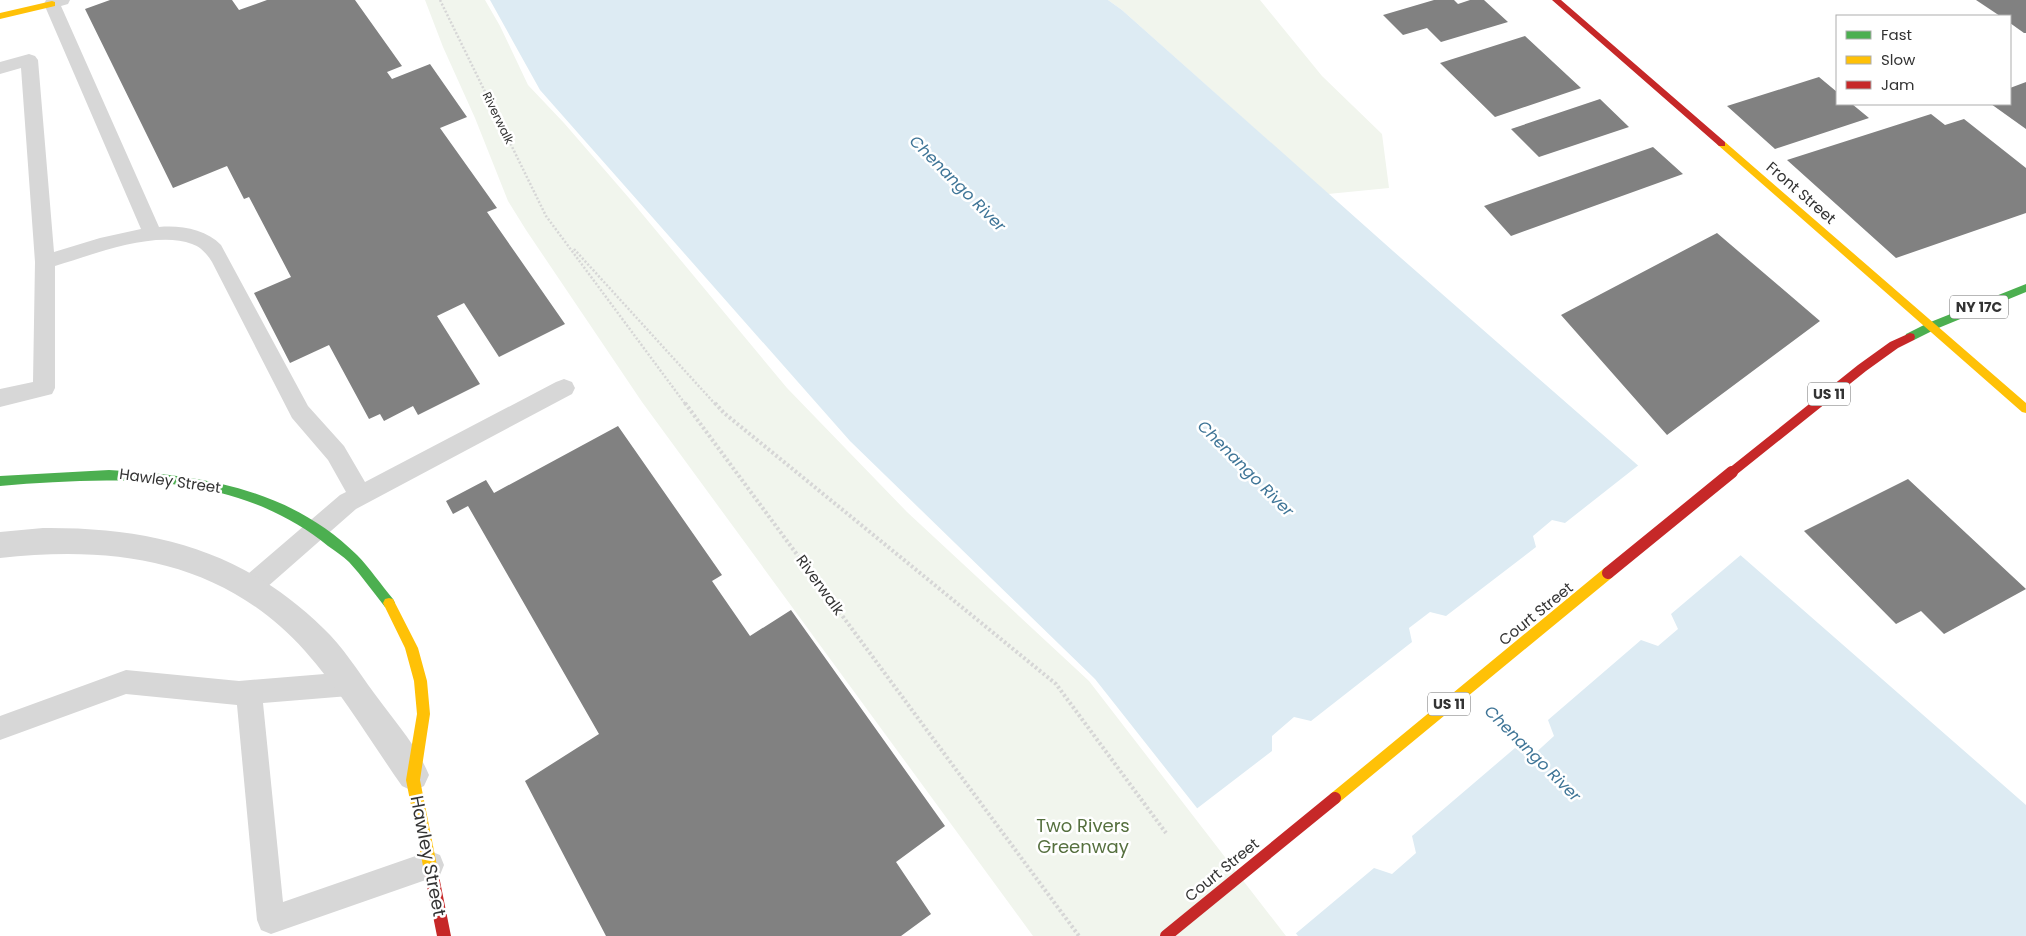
<svg xmlns="http://www.w3.org/2000/svg" width="2026" height="936" viewBox="0 0 2026 936" font-family="Poppins,sans-serif">
	<rect width="100%" height="100%" fill="#fff"/>
	<path fill="#f1f5ed" d="M425 0H485L500 26 528 85 564 123 629 198 787 388 907 512 1089 681 1286 936H1033L642 402 526 230 508 201 475 118 443 47Z
		M1108 0H1260L1322 76 1382 134 1389 188 1328 194 1122 10Z"/>
	<path fill="#ddebf3" d="M490 0H1108L1122 10 1393 251 2026 805V936H1298L1095 679 850 441 540 90Z"/>
	<path fill="#fff" d="M1640 464 1742 554 1671 614 1678 629 1658 646 1641 640 1548 720 1554 736 1531 757 1515 748 1412 836 1416 853 1392 874 1374 868 1294 935 1195 810 1272 751V736L1294 717 1311 721 1412 642 1409 628 1430 612 1446 616 1536 547 1533 536 1552 520 1565 523Z"/>
	<path fill="#818181" d="M110 0H232L239 10 267 0H355L402 66 387 72 392 79 430 64 467 117 440 128 497 208 487 212 565 324 499 357 464 303 437 316 480 384 418 415 413 406 384 421 380 414 369 419 329 345 290 363 254 293 291 277 249 197 244 199 227 166 173 188 85 9Z
		M1434 0H1454L1458 4 1470 0H1484L1508 22 1441 42 1427 28 1403 35 1383 15Z
		M1976 0H2026V33H2024L2010 23V16H2000Z
		M1525 36 1581 88 1495 117 1440 63Z
		M1819 77 1837 92V104H1852L1869 118 1775 149 1727 106Z
		M2026 82V129L1991 104H2010V88Z
		M1600 99 1629 127 1539 157 1511 129Z
		M1931 114 1945 125 1964 119 2026 168V213L1896 258 1787 160Z
		M1653 147 1683 174 1511 236 1484 206Z
		M1717 233 1820 321 1667 435 1561 315Z
		M618 426 722 575 712 581 750 636 791 610 945 826 896 862 931 914 901 936H606L525 781 599 734 468 506 453 514 446 501 486 480 494 493Z
		M1908 479 2026 589 1944 634 1921 611 1896 624 1804 531Z"/>
	<g fill="none" stroke-linecap="round" stroke-linejoin="round">
		<path stroke="#d6d6d6" stroke-width="2.5" stroke-dasharray="2 2" stroke-linecap="butt" d="M440 0 546 216 686 405
			M574 249 716 405"/>
		<path stroke="#d6d6d6" stroke-width="4" stroke-dasharray="2.5 2.5" stroke-linecap="butt" d="M685 403 1079 936
			M715 403 724 413 1056 684 1166 833"/>
		<path fill="#d7d7d7" fill-rule="evenodd" d="M46 0H70L68 4 61 6 159 227C180 225 206 229 221 245L308 406 344 446 365 482 556 382 564 379 572 382 575 388 572 394 356 509 258 595 250 598 242 595 238 587 242 579 340 495 346 492 328 460 292 418 212 262C207 254 201 247 192 244 154 230 92 255 55 266V388L52 394 0 407V389L33 382 35 262 21 68 0 74V62L29 54 35 56 38 60 54 252 100 238 141 229 44 4Z
			M126 670 239 681 349 672 358 676 362 684 358 692 349 696 263 703 283 902 430 851 440 855 444 865 440 875 271 934 261 930 257 920 237 705 126 694 0 740V716Z"/>
		<path fill="#d7d7d7" fill-rule="evenodd" d="M43 528C152 527 243 550 323 628 343 647 358 671 374 693 393 719 417 746 429 775L424 786 413 791 402 786C371 742 341 691 305 651 223 560 116 545 0 558V532Z"/>
		<path fill="#4caf50" fill-rule="evenodd" d="M2026 284V292L1936 329 1914 340H1906L1905 337 1906 334 1928 323Z
			M109 470C200 475 289 488 357 555 370 568 381 585 393 599L395 603 393 607 389 608 385 607C373 592 362 576 349 562 343 556 335 551 328 546 235 470 113 477 0 486V476Z"/>
		<path fill="#ffc107" fill-rule="evenodd" d="M52 1 55 2V6L0 19V13Z
			M1722 141 1725 142 2026 403V413L2022 412 1719 146 1717 144Z
			M389 598 393 599 418 648 427 681 430 714 420 780 438 871 436 876 431 878 426 876 424 871 406 780 417 714 414 681 405 648 383 603 385 599Z"/>
		<path fill="#c62828" fill-rule="evenodd" d="M1552 0H1561L1725 142V146H1719Z
			M1910 333 1914 334 1915 337 1914 340 1898 348 1866 371 1736 475H1728L1726 472 1728 469 1858 365 1890 342Z
			M431 864 436 866 438 871 451 936H437L424 871 426 866Z"/>
		<path stroke="#ffc107" stroke-width="12" d="M1335 798 1608 573"/>
		<path stroke="#c62828" stroke-width="12" d="M1608 573 1732 472
			M1166 936 1335 798"/>
	</g>
	<g text-anchor="middle" stroke-width="5" stroke-linejoin="round" paint-order="stroke">
		<g font-size="12" fill="#333" stroke="#fff">
			<text transform="translate(498 118) rotate(64)" y="4">Riverwalk</text>
		</g>
		<g fill="#fff" stroke="#707070" stroke-width="1">
			<rect x="1950" y="295.5" width="58" height="23" rx="4"/>
			<rect x="1808" y="382.5" width="42" height="23" rx="4"/>
			<rect x="1428" y="692.5" width="42" height="23" rx="4"/>
		</g>
		<g font-size="14" font-weight="bold" fill="#333">
			<text x="1979" y="312">NY 17C</text>
			<text x="1829" y="399">US 11</text>
			<text x="1449" y="709">US 11</text>
		</g>
		<g font-size="15" fill="#333" stroke="#fff">
			<text transform="translate(1801 193) rotate(41)" y="5">Front Street</text>
			<text transform="translate(170 481) rotate(8)" y="5">Hawley Street</text>
			<text transform="translate(820 585) rotate(54)" y="5">Riverwalk</text>
			<text transform="translate(1536 614) rotate(-39)" y="5">Court Street</text>
			<text transform="translate(1222 870) rotate(-39)" y="5">Court Street</text>
		</g>
		<g font-size="16" font-style="italic" fill="#3f7597" stroke="#fff">
			<text transform="translate(958 183) rotate(45)" y="6">Chenango River</text>
			<text transform="translate(1246 468) rotate(45)" y="6">Chenango River</text>
			<text transform="translate(1533 753) rotate(45)" y="6">Chenango River</text>
		</g>
		<g font-size="18" fill="#56703f" stroke="#fff">
			<text x="1083" y="832">Two Rivers<tspan x="1083" dy="21">Greenway</tspan></text>
		</g>
		<g font-size="18" fill="#333" stroke="#fff">
			<text transform="translate(428 856) rotate(79)" y="6">Hawley Street</text>
		</g>
	</g>
	<rect x="1836" y="15" width="175" height="90" fill="#ffffff" stroke="#adadad"/>
	<rect x="1846" y="31" width="25" height="8" fill="#4caf50" stroke="#adadad"/>
	<text x="1881" y="40" font-size="15" fill="#333333">Fast</text>
	<rect x="1846" y="56" width="25" height="8" fill="#ffc107" stroke="#adadad"/>
	<text x="1881" y="65" font-size="15" fill="#333333">Slow</text>
	<rect x="1846" y="81" width="25" height="8" fill="#c62828" stroke="#adadad"/>
	<text x="1881" y="90" font-size="15" fill="#333333">Jam</text>
</svg>
